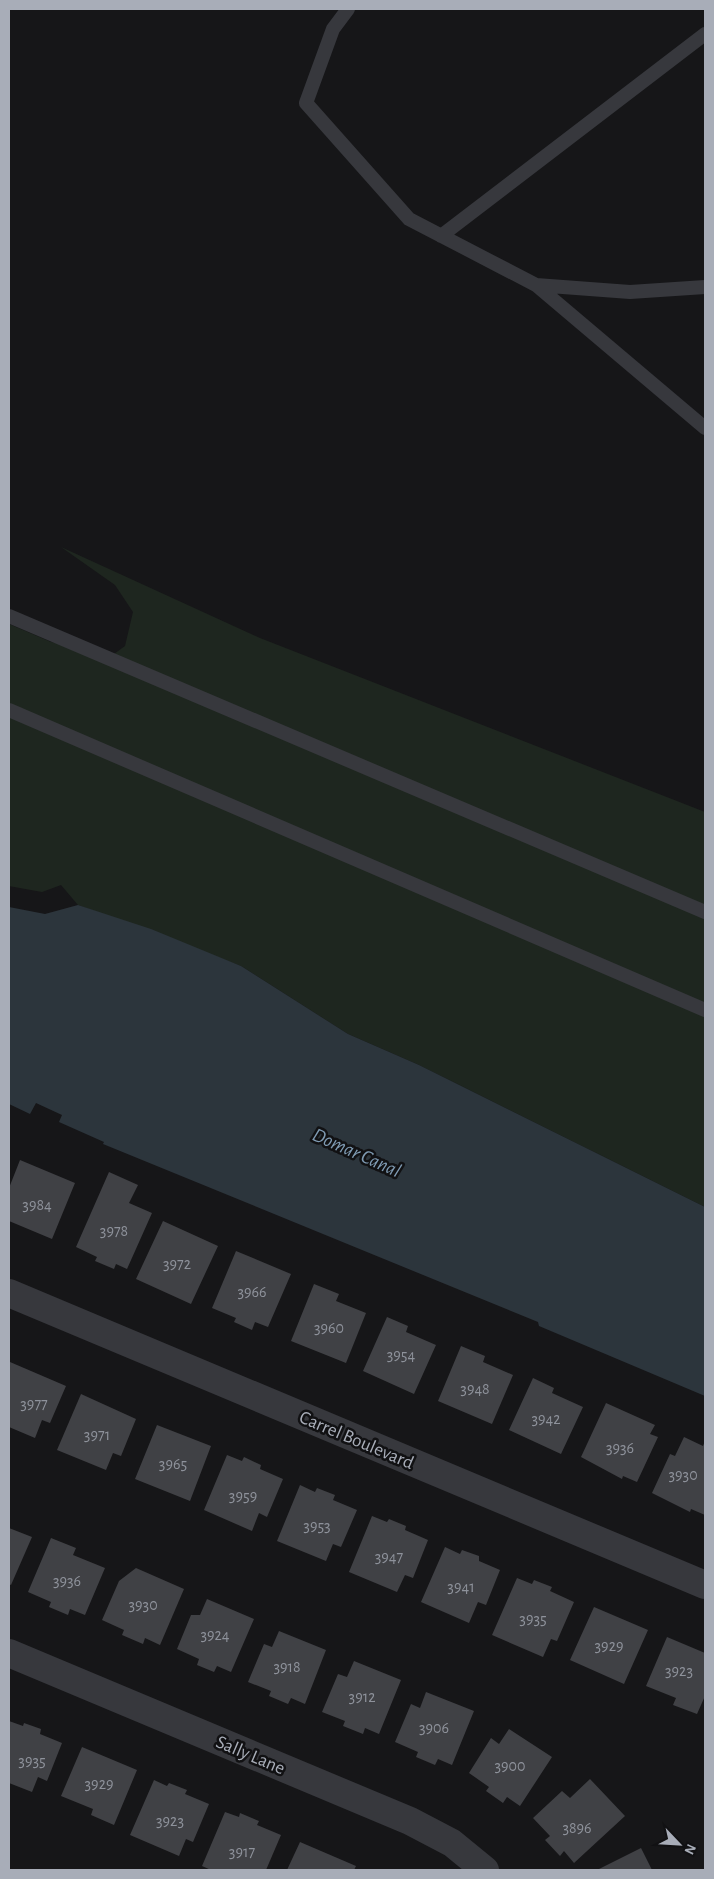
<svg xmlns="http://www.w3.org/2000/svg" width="714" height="1879" viewBox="0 0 714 1879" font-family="'Alegreya Sans',sans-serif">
	<rect width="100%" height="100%" fill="#161618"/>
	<path fill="#1e261f" d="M61 547 260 638 705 812V1207L419 1065 348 1034 241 966 78 905 61 885 42 892 9 886V624L51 642 114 654 125 646 133 612 115 585Z"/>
	<path fill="#2c353c" d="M78 905 151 929 241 966 348 1034 419 1065 705 1207V1396L539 1326 538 1322 103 1144 104 1142 59 1122 62 1115 36 1103 30 1114 9 1104V907L45 914Z"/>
	<path fill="#404145" d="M20 1160 75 1183 52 1239 9 1221V1188Z
		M109 1172 138 1185 129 1203 152 1213 127 1269 116 1264 114 1269 95 1261 97 1257 76 1247Z
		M163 1221 218 1246 191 1304 136 1279Z
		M236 1251 291 1274 268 1327 255 1322 252 1330 234 1322 236 1318 212 1308Z
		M314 1284 339 1294 336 1301 366 1313 346 1363 291 1341Z
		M387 1317 408 1326 406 1332 436 1345 414 1394 363 1371Z
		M461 1346 485 1356 483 1362 513 1375 492 1424 438 1401Z
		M10 1362 66 1386 50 1423 42 1420 35 1438 9 1427Z
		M533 1378 554 1388 552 1393 583 1407 561 1454 509 1430Z
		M81 1394 136 1419 121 1456 113 1453 106 1470 57 1450Z
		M606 1403 655 1425 650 1434 658 1437 637 1482 623 1476 622 1479 581 1457Z
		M157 1425 211 1446 190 1501 135 1479Z
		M684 1437 703 1446 705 1441V1515L691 1509 690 1512 652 1493 670 1454 675 1456Z
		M227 1455 242 1461 244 1457 261 1465 260 1469 283 1479 267 1517 259 1513 252 1531 204 1510Z
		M300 1485 315 1492 317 1488 335 1495 333 1500 357 1510 341 1547 333 1544 326 1561 277 1541Z
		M372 1516 387 1522 389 1519 406 1526 405 1530 428 1540 413 1578 405 1575 397 1592 349 1572Z
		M9 1528 32 1537 11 1585 9 1584Z
		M51 1538 76 1548 73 1555 105 1568 85 1615 70 1609 68 1615 49 1607 51 1602 28 1592Z
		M445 1547 460 1554 462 1550 479 1556V1561L500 1570 486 1605 478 1602 469 1623 421 1602Z
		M136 1568 184 1589 160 1645 145 1638 143 1644 122 1635 124 1630 102 1620 119 1581Z
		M517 1578 532 1584 534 1580 552 1587 550 1591 574 1602 557 1641 551 1639 543 1657 492 1635Z
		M207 1599 254 1619 231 1672 217 1666 214 1672 197 1665 199 1659 177 1649 191 1615H200Z
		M594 1607 648 1630 624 1684 570 1660Z
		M279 1631 326 1650 305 1704 291 1698 288 1704 269 1696 271 1691 248 1682 264 1644 272 1647Z
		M667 1637 705 1653V1696L697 1714 673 1705 676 1698 646 1686Z
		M354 1661 401 1680 379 1734 365 1728 363 1734 343 1726 345 1721 322 1712 338 1674 347 1677Z
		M426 1692 474 1711 452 1765 438 1759 435 1765 416 1757 418 1752 395 1742 411 1704 420 1708Z
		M9 1721 23 1726 24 1723 41 1729 40 1734 62 1743 47 1781 38 1777 32 1792 9 1783Z
		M509 1729 552 1757 520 1806 507 1797 503 1803 486 1791 489 1787 469 1773 491 1738 499 1744Z
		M82 1747 137 1770 114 1825 91 1815 93 1809 61 1796Z
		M590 1779 625 1816 574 1863 564 1851 560 1856 545 1840 550 1836 533 1818 562 1791 570 1798Z
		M154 1780 167 1786 169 1783 187 1790 185 1794 209 1804 193 1842 186 1839 179 1856 130 1835Z
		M225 1812 239 1817 240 1813 259 1821 257 1825 281 1835 266 1870H211L202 1866Z
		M300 1842 356 1866 354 1870H287Z
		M641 1848 652 1870H597Z"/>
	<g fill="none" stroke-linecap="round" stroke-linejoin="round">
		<path stroke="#37383d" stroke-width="14" d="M348 9 333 29 306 103 409 219 536 285 705 428
			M441 236 705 34
			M536 285 630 292 705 287
			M9 616 705 912
			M9 710 705 1010"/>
		<path stroke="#37383d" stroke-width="28" d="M9 1293 705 1585
			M9 1653 410 1821 452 1843 485 1870"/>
	</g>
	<g text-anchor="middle" stroke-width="5" stroke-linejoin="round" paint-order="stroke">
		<g font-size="16" fill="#8e929b">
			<text x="37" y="1210">3984</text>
			<text x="114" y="1236">3978</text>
			<text x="177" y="1269">3972</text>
			<text x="252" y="1297">3966</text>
			<text x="329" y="1333">3960</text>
			<text x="401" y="1360">3954</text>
			<text x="475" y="1394">3948</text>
			<text x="34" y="1409">3977</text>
			<text x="546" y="1424">3942</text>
			<text x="97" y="1440">3971</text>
			<text x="620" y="1453">3936</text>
			<text x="173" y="1469">3965</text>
			<text x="683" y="1480">3930</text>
			<text x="243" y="1501">3959</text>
			<text x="317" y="1531">3953</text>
			<text x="389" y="1562">3947</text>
			<text x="67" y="1586">3936</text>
			<text x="461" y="1592">3941</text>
			<text x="143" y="1610">3930</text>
			<text x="533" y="1624">3935</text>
			<text x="215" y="1640">3924</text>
			<text x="609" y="1651">3929</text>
			<text x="287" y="1672">3918</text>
			<text x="679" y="1676">3923</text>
			<text x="362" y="1702">3912</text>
			<text x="434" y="1733">3906</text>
			<text x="32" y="1766">3935</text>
			<text x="510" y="1771">3900</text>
			<text x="99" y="1789">3929</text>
			<text x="170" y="1826">3923</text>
			<text x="577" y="1833">3896</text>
			<text x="242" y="1857">3917</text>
		</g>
		<g font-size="19" fill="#a8adb8" stroke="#111113">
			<text transform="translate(357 1439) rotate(23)" y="7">Carrel Boulevard</text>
			<text transform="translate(251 1754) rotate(23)" y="7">Sally Lane</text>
		</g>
		<g font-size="20" font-style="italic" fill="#7f9bb3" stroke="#111113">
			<text transform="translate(357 1152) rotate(24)" y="7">Domar Canal</text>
		</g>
	</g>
	<rect width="714" height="1879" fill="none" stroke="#a8adb8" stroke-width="20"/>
	<g transform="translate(679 1844) rotate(115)" stroke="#111113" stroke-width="4" paint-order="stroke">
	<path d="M0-4L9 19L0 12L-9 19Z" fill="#a8adb8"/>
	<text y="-8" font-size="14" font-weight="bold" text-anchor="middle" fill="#a8adb8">N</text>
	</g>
</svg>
